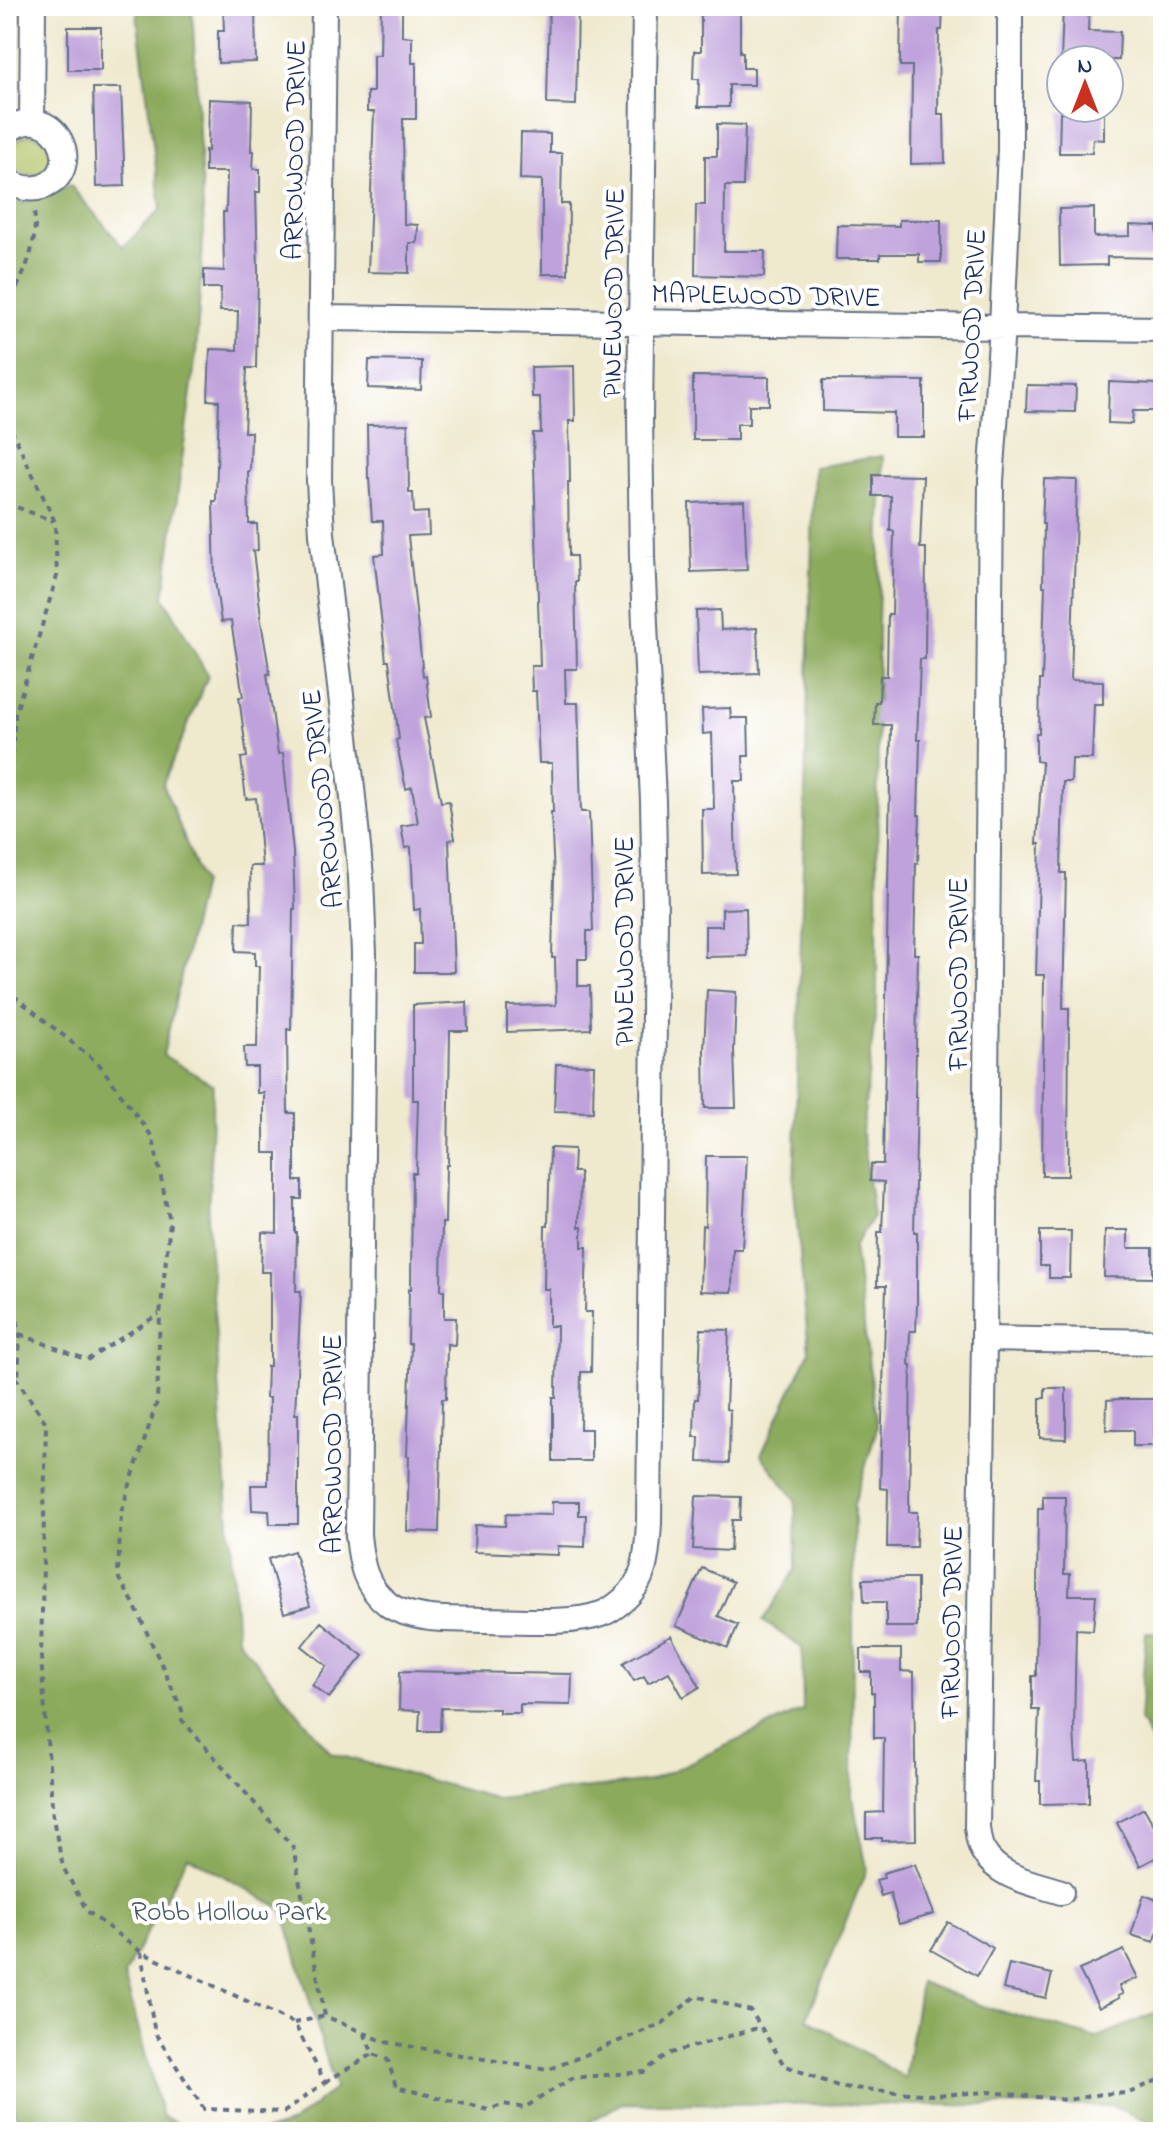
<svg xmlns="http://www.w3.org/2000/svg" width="1169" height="2138" viewBox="0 0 1169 2138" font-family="'Indie Flower',sans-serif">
	<rect width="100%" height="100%" fill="#fff"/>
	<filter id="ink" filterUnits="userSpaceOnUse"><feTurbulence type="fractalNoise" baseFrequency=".0125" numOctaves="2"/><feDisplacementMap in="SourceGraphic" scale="16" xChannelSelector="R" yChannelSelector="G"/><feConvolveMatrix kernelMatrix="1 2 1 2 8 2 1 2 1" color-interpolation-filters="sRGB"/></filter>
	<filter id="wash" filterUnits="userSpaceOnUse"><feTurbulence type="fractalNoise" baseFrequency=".006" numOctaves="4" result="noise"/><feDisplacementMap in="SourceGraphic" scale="32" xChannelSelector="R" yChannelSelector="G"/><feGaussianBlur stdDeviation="1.8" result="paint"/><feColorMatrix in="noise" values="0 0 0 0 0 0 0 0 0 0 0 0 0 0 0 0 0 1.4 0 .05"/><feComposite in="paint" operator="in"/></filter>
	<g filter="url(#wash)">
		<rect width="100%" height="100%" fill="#efe9ce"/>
		<path fill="#b1c467" stroke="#667a62" stroke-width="2" d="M11 155a20 20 0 1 1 40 0a20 20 0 1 1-40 0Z"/>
		<path fill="#8caa5c" stroke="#546c5d" stroke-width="2" d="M136 6H192L204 227 196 354 164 597 208 676 163 784 202 883 163 1055 213 1085 208 1224 237 1638 331 1753 497 1799 650 1781 803 1710 802 1648 763 1621 796 1569 795 1499 761 1455 809 1352 794 1190 814 467 883 456 878 622 877 999 862 1132 873 1216 854 1247 877 1428 854 1505 852 1796 867 1868 807 2018 905 2078 920 1982 985 2007 1096 2038 1163 2010V2127L1112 2106 622 2103 573 2132H262L292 2123 335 2088 283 1910 188 1856 124 1975 162 2116 197 2132H23L6 2091V197L22 203 70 185 123 247 161 209Z
			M1146 1632 1163 1633V1765L1140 1720Z"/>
		<g id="blocks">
			<path fill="#bfa2db" d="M223 6H255L256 62 218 63V31H224Z
				M381 6H402V36L412 37V63H416V119H403L404 224 418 225 417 243H409V273L368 272 374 112H367V92H373V55H380Z
				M549 6H578L576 105 547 104Z
				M701 6H740V52H743V68H754V85H729V107H698L699 79H693L694 51H701Z
				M901 6H943L942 30H939L938 114H944L945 163 911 164 912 66H900Z
				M1063 6H1089L1088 31 1120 32 1119 60H1061Z
				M68 27H101V70H68Z
				M93 88H121L125 186 96 187Z
				M209 99 252 101 251 151H254L253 169H260V192H256L258 271 256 368H247L244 432H251L250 471H248L249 524H257L258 550 253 551 261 616H260L270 674H267L278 754 283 753 293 852 295 909H293L291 1030 287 1029 288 1113H295V1181H302V1199H295V1233H297L296 1291H301L295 1414H298V1524H270L269 1511 252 1510 251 1485H268L269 1398H266L267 1366H270V1272H261L262 1232 277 1233V1153H264V1093H257V1067H245L244 1047H257L259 966H255V952L236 951 237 922 251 923 250 866H262L256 798 246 799 241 758 247 757 239 697H243L231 621 221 622 215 580 213 501H216L219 401 208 400 210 349 237 350 238 311H220L221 288H204V270L224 271 223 212H226L227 172H205V150L208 151Z
				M1060 112 1104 113V140L1093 139 1092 153H1059Z
				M717 124 745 125 743 186H725L724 251H765L764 277 695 275 696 205H705V156H717Z
				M521 133 550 134V153H562L561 204H569L568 274H542V180L520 179Z
				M1094 208V237L1130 236V225L1157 226V234H1163V258L1107 257V265L1060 266 1059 209Z
				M899 220H941V262H919V254H880V259H836L837 225 899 226Z
				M369 360 422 361 421 390 368 388Z
				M574 366 575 421H569L570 482H568L569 556H576L577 582H575L577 669H565L566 703H578L581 812H589L593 931H587V959H578V986H590L591 1029 507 1032V1006L556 1005 555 958H552L554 877 551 812H553L552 763H539L536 691H532L531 666H540L533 433H541L540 397H532L531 367Z
				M693 376 769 377V405H749V424H737V440H693Z
				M823 380 924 381V437H894V413L823 411Z
				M1109 382 1157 384 1156 411H1133L1132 424 1108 423Z
				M1027 385 1076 386 1075 412 1026 411Z
				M408 424 409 493H413L414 513 428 512 429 535 408 536 423 676H426L431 717 424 718 441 802 449 801 455 839 449 840 454 972H414V944H421L420 909 414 910 411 847 405 848 401 826 418 823 412 787 406 789 396 740 399 739 389 661H386L374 555 384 554 383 521H372L369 478H368L367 425Z
				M873 475 923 476 920 548H926L925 659H920L917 740H920L918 815H920L918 863H916L914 954H918L915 1097H917L914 1232H917V1304L916 1331H910L909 1365H911L909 1512H917L916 1547H887L888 1489 880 1488 886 1286H877L878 1232H882L884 1182 870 1181 871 1164H883L891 725H874L875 702H879L880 676H887L888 614H892L894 531H890L891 496H873Z
				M1044 479 1077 480 1071 680 1103 681V704H1094L1092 759H1072L1071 782H1063L1061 873H1066L1063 1008H1069L1068 1176H1042L1044 975H1036L1040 844H1037L1042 762 1036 761V733H1039L1040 680H1042L1045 586H1043L1044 524H1042Z
				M744 501 747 570 691 572 689 503Z
				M720 610 721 630 757 628 759 673 698 675 696 611Z
				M730 708 731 718H748L749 756H743L744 781H734L736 874 703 875 702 809H714L712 733 703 734 702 709Z
				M746 908 747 956 705 957V926H722V909Z
				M707 990 736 992 734 1050 736 1108H705L704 1050Z
				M467 1002 468 1031H450L448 1165H446L445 1223H442L441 1290H444V1318H456L455 1345 447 1344 446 1399H442L439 1532 407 1531 409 1456H407L411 1344H408L409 1289H411L412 1173H416L418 1100H413V1005Z
				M556 1064 594 1065 593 1112 554 1111Z
				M550 1148 574 1149 573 1172H580L579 1227H582V1247H587L585 1312H592L591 1372H581L580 1429H591V1461H553V1397H556L557 1326H549V1289H544L545 1226H548Z
				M706 1156H747L742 1249H733L732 1292 700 1291 702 1225 705 1226Z
				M1105 1230H1128V1248H1153V1278L1104 1277Z
				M1040 1231H1071L1070 1278H1049V1266H1040Z
				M701 1329 729 1330 726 1409 730 1410 729 1463 698 1462 699 1437H694L695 1399H698Z
				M1045 1388H1066V1439L1040 1438V1398H1045Z
				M1120 1399H1155L1154 1446H1133V1430H1106L1107 1400Z
				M696 1496 741 1497 740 1520H732L730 1551 693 1549Z
				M1043 1496H1065L1064 1574H1070L1069 1595H1096L1093 1630 1076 1629 1074 1730 1076 1762 1089 1761V1803L1040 1804V1781H1036L1039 1710H1032V1676H1036L1038 1508H1043Z
				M552 1502H579V1515H586L585 1547 558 1546V1555L474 1552 475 1525 505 1526 506 1514 552 1515Z
				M294 1551 310 1606 284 1613 268 1559Z
				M702 1568 733 1582 718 1616 738 1625 728 1648 676 1626Z
				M907 1578H917V1627H886V1602H864L863 1579Z
				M321 1622 363 1656 329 1698 312 1685 327 1666 302 1646Z
				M671 1636 700 1687 683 1697 669 1672 648 1683 644 1676 634 1681 623 1663Z
				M861 1649H901V1671L914 1672 916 1840 882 1841V1838H866V1813L883 1812 884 1738H874V1693H871V1672H861Z
				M400 1671 572 1674 571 1705 520 1704V1713H499V1709L441 1708 440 1731H419L420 1711 399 1710Z
				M1144 1808 1163 1842V1854L1140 1866 1117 1823Z
				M915 1864 934 1914 899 1924 890 1893 881 1896 876 1880 884 1878 883 1873Z
				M1144 1895 1163 1902V1927L1160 1926 1154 1942 1131 1935Z
				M948 1922 993 1948 977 1976 931 1950Z
				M1124 1950 1138 1978 1119 1986 1123 1994 1118 1996 1119 1998 1099 2008 1079 1970Z
				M1009 1964 1052 1974 1046 1998 1003 1989Z"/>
		</g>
	</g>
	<g filter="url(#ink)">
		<use href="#blocks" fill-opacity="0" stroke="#657085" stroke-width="2"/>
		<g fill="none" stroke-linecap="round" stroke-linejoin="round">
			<defs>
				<path id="street" d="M324 6 319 480 322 534 352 788 361 877 364 954 358 1535C361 1564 364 1586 389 1605 400 1613 416 1616 430 1618 448 1620 467 1619 485 1620 518 1620 571 1625 601 1614 608 1612 616 1606 622 1601 647 1581 647 1553 649 1523L655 911 653 801 642 557 640 418 645 6
					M1010 6V150L1002 327 991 481 984 1339 977 1827C978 1835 979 1845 983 1851 998 1878 1034 1883 1061 1892
					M32 121 33 6
					M6 132C52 95 90 170 42 187 28 191 17 187 6 179
					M321 318 1163 329
					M984 1339 1163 1342"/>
			</defs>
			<use href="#street" stroke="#657085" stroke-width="28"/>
			<path stroke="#657085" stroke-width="4" stroke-dasharray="6 6" stroke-linecap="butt" d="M6 309C22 278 39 247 34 211
				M6 418 55 522 57 576 15 715 6 837
				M6 503 53 521
				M6 936 14 996 99 1064 153 1138 170 1223 160 1314 157 1402 121 1512 118 1572 119 1579 133 1602 182 1710V1720L293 1847 325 2016 385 2042 548 2070 663 2023 696 1996 751 2011 784 2065 840 2087 932 2095 990 2092 1067 2100 1102 2094 1129 2093 1158 2080H1163
				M6 1039 14 996
				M6 1262 20 1334 18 1381
				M20 1334 87 1360 159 1314
				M6 1369 18 1381 46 1423 41 1657 53 1819 63 1867 87 1911 141 1952 294 2023 325 2082 284 2112 204 2109 155 2033 141 1952
				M294 2023 325 2016
				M364 2033 373 2054 388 2060 396 2087 489 2110 504 2104 524 2108 572 2078 644 2072 667 2054 761 2027
				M325 2082 373 2054"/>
			<use href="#street" stroke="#fff" stroke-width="24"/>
		</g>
	</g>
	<g text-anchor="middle" stroke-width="8" stroke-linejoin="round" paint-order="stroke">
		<g font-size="28" fill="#1b2f5e" stroke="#fff">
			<text transform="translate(293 150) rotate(-89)" y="10">ARROWOOD DRIVE</text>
			<text transform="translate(612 293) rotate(-89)" y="10">PINEWOOD DRIVE</text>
			<text transform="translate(766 294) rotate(1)" y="10">MAPLEWOOD DRIVE</text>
			<text transform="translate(970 325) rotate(-87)" y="10">FIRWOOD DRIVE</text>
			<text transform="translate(321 799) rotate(-96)" y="10">ARROWOOD DRIVE</text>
			<text transform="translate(623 941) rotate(-90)" y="10">PINEWOOD DRIVE</text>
			<text transform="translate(957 974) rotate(-90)" y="10">FIRWOOD DRIVE</text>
			<text transform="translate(331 1444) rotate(-90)" y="10">ARROWOOD DRIVE</text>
			<text transform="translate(950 1622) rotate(-89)" y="10">FIRWOOD DRIVE</text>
		</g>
		<g font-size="28" fill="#485c61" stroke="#fff">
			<text x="229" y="1920">Robb Hollow Park</text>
		</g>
	</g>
	<rect width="1169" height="2138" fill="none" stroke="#fff" stroke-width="32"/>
	<g transform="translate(1085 84)"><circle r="38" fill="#ffffff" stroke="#a4acbf" stroke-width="2"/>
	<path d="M0-6L14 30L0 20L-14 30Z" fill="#c8321e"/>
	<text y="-12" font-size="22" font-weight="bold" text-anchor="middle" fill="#1b2f5e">N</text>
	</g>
</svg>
